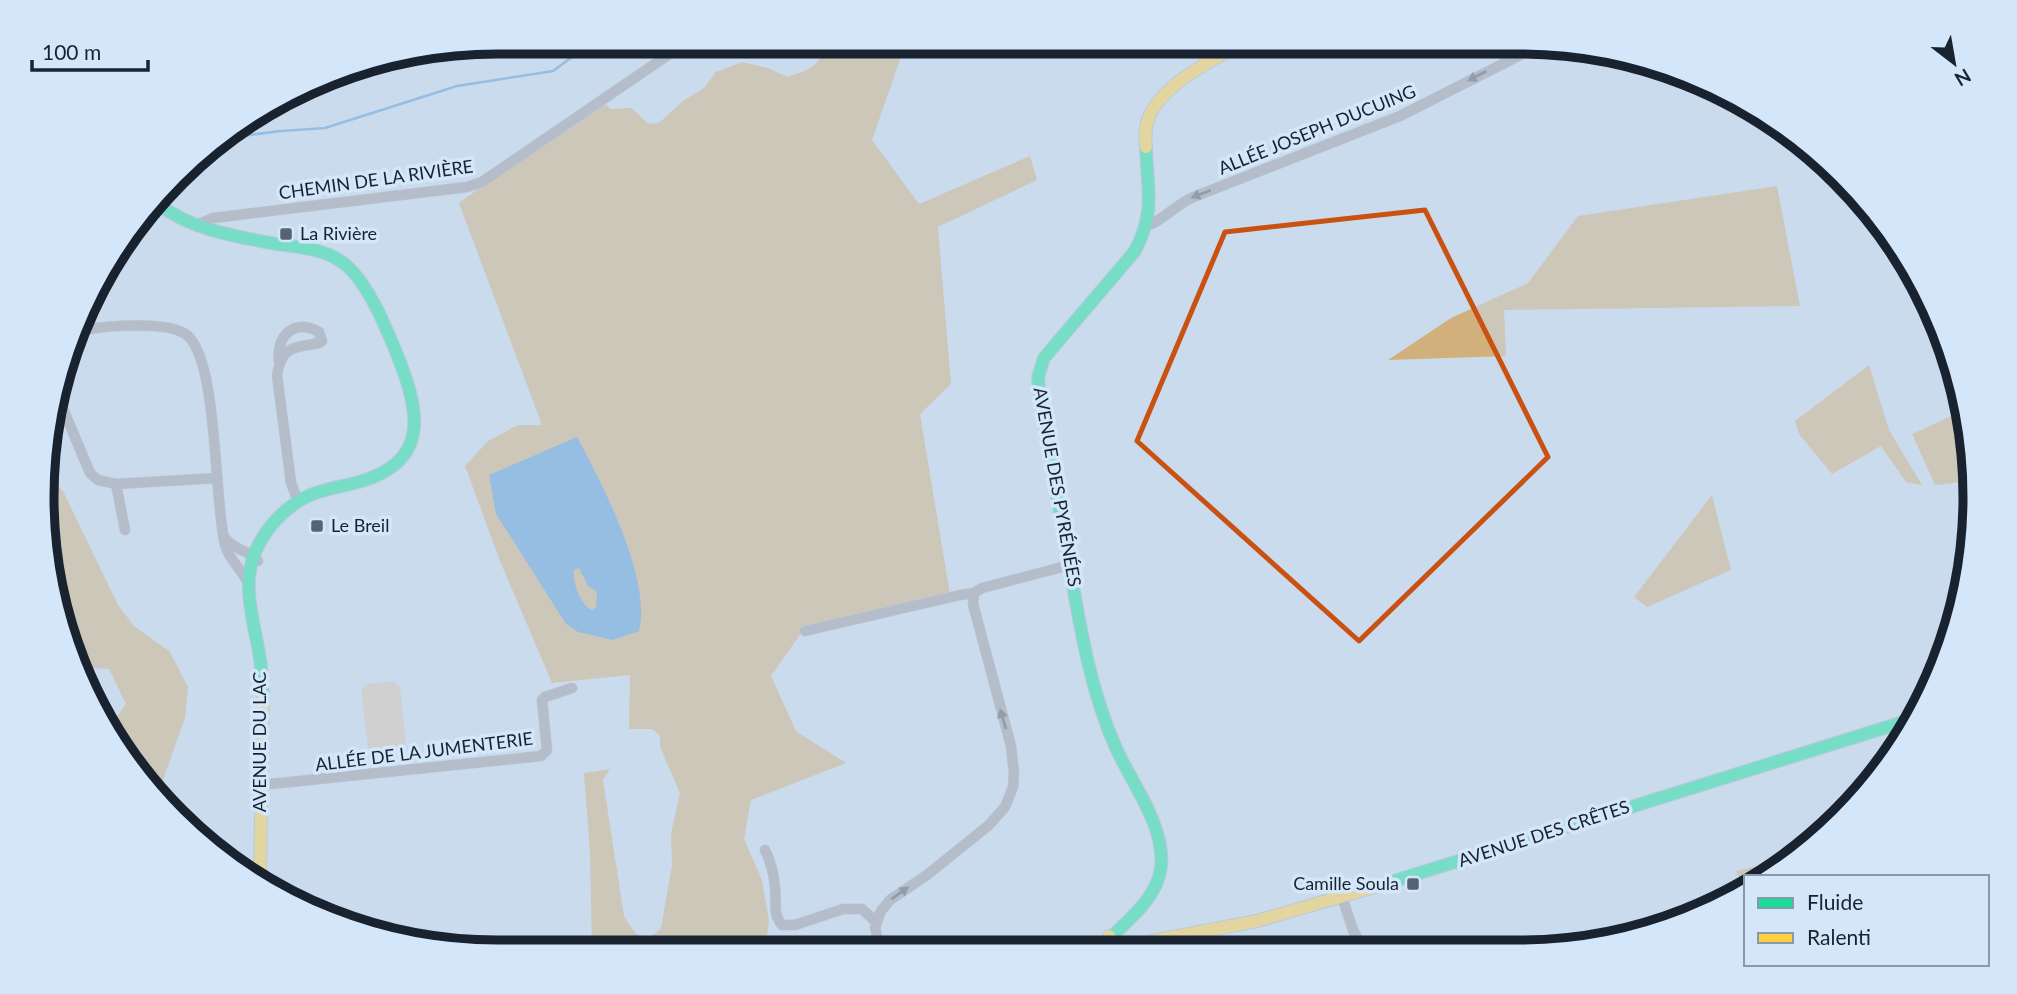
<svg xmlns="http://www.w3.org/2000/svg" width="2017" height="994" viewBox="0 0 2017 994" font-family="Lato,sans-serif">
	<rect width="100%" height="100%" fill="#cadbed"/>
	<path fill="#d7c4b0" d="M393 681 400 687 406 744 401 750 371 751 368 748 361 690 366 684Z"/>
	<path fill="#d1b07c" d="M826 42H932L901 57 872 140 919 204 1030 156 1037 180 938 227 951 384 920 414 950 594 804 629 771 676 796 731 846 763 751 800 744 839 762 880 769 922 765 951 592 952 590 852 584 773 610 769 603 780 624 916C634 933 643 947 661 928L672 865 671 833 680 793 660 747V736L652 729H629L630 675 552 683 500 561 465 466 488 441 518 425H542L459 203 600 100 611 109 631 108 649 124 659 123 683 101 704 88 716 72 742 62 768 68 787 77C809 70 821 67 826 42Z
		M1777 186 1800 306 1504 310 1506 356 1388 360 1451 318 1528 283 1578 216Z
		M1869 365 1889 430 1922 485 1906 482 1881 446 1832 474 1799 434 1795 421Z
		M1958 413 1972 481 1935 485 1912 434Z
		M49 476 63 491 118 605 134 626 170 652 188 687 185 718 158 794 106 722H113L126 704 109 669 81 667 65 593 50 572 46 557Z
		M1712 495 1731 570 1647 607 1634 597Z
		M1800 855 1764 877H1746L1744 889 1736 871Z"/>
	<path fill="#589bd7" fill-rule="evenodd" d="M577 437C602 483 652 579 639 631L613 640 578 632 566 624 496 514 489 475ZM579 568 588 586 597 592 596 607 592 610C581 605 572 582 574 570Z"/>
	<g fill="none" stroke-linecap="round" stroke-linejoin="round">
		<path stroke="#589bd7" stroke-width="2.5" d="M217 139 281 131 325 128 457 86 553 71 568 60 600 42"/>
		<defs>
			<path id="street" d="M1148 225C1157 224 1178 204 1191 198L1400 116 1538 46
				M199 227 201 223 213 218 467 187 482 182 687 42
				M83 330C105 326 171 320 188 336 218 363 214 501 225 545 228 558 241 569 247 581
				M279 361C276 336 294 318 319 332L322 341 319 343C294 348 282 345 277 375L291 483 298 501
				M57 394 90 473 98 480 116 484 217 478
				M116 484 125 530
				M225 538C234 550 249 550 258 561
				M805 631 960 595 974 593 982 588 1070 565
				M261 785 541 756 547 750 542 700 545 697 572 688
				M765 850C771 862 774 874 775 888 777 902 772 913 782 925H795L843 909H862L876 922
				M1342 897 1353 930 1363 949
				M880 951 875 927 881 911 890 900 927 875 989 825 1005 807 1013 787 1014 773 1011 746 973 604 974 593"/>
			<path id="fast" d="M157 203C191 230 234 236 276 244 299 247 327 249 346 265 370 286 388 332 400 362 420 414 428 461 362 481 343 487 323 488 306 497 284 508 266 528 256 550 240 585 255 624 260 659 262 672 262 684 263 696
				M1378 886 1913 719
				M1098 950C1120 926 1157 902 1161 867 1165 825 1132 784 1116 748 1090 690 1080 626 1069 563 1060 511 1050 458 1041 406L1038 377 1044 358 1135 251C1156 210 1147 190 1146 147"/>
			<path id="slow" d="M1146 147C1145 138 1145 128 1148 120 1159 85 1215 59 1244 42
				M260 875 263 696
				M1109 936 1113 945 1120 950 1152 941 1257 921 1378 886"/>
		</defs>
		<use href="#street" stroke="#a9b6c5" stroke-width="11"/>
		<use href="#fast" stroke="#a9b6c5" stroke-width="14"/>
		<use href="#slow" stroke="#a9b6c5" stroke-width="14"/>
		<use href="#street" stroke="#9c9aa0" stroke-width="10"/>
		<use href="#fast" stroke="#16e098" stroke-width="12"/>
		<use href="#slow" stroke="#ffcf43" stroke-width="12"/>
	</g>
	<defs><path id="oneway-solid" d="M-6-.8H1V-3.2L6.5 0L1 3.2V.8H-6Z" transform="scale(1.75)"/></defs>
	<g fill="#4d535c">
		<use href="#oneway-solid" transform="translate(1477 76) rotate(153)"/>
		<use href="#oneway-solid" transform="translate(1201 194) rotate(159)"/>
		<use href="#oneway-solid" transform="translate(1003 719) rotate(-106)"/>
		<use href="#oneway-solid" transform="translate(900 893) rotate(-35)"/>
	</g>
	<path d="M0 0H2017V994H0ZM1425 210 1548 457 1359 641 1137 441 1225 232Z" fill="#cadbed" fill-opacity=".55" fill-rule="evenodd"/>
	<path fill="none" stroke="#c95111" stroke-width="5" stroke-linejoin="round" d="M1425 210 1548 457 1359 641 1137 441 1225 232Z"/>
	<g fill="#566372" stroke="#d4e7fa" stroke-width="2.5">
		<rect x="279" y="227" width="14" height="14" rx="3.5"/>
		<rect x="310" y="519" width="14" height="14" rx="3.5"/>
		<rect x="1406" y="877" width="14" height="14" rx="3.5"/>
	</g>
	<g text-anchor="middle" stroke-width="7" stroke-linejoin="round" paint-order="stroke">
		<g font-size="18" fill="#18232f" stroke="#d4e7fa">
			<text transform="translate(1317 130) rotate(-22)" y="6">ALLÉE JOSEPH DUCUING</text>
			<text transform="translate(376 180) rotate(-8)" y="6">CHEMIN DE LA RIVIÈRE</text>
			<text transform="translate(1057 487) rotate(80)" y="6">AVENUE DES PYRÉNÉES</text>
			<text transform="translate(260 742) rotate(-90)" y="6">AVENUE DU LAC</text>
			<text transform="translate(424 752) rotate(-7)" y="6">ALLÉE DE LA JUMENTERIE</text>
			<text transform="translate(1544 834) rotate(-18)" y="6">AVENUE DES CRÊTES</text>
		</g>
		<g font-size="18" fill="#18232f" stroke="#d4e7fa" text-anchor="start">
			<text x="300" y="240">La Rivière</text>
			<text x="331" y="532">Le Breil</text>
			<text x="1399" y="890" text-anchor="end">Camille Soula</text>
		</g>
	</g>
	<path d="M0 0H2017V994H0ZM497 54H1520A443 443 0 0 1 1963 497V497A443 443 0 0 1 1520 940H497A443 443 0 0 1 54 497V497A443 443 0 0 1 497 54Z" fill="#d4e7fa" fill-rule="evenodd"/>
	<path fill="none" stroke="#18232f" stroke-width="9" d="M497 54H1520A443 443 0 0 1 1963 497V497A443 443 0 0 1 1520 940H497A443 443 0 0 1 54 497V497A443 443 0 0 1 497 54Z"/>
	<rect x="1744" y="875" width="245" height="91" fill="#d4e7fa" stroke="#8999a9" stroke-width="2"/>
	<rect x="1758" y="898" width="35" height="10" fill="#16e098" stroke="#8999a9" stroke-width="2"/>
	<text x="1807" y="910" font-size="21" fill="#18232f">Fluide</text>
	<rect x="1758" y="933" width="35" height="10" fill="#ffcf43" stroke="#8999a9" stroke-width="2"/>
	<text x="1807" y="945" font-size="21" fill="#18232f">Ralenti</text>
	<g transform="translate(1954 63) rotate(149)" stroke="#d4e7fa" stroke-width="5" paint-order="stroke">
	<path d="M0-5L12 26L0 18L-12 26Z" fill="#18232f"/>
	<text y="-10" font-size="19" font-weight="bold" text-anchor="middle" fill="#18232f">N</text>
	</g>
	<path d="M32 60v10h116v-10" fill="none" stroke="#18232f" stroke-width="3.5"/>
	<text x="42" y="60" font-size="21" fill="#18232f" stroke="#d4e7fa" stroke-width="5" paint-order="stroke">100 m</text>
</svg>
